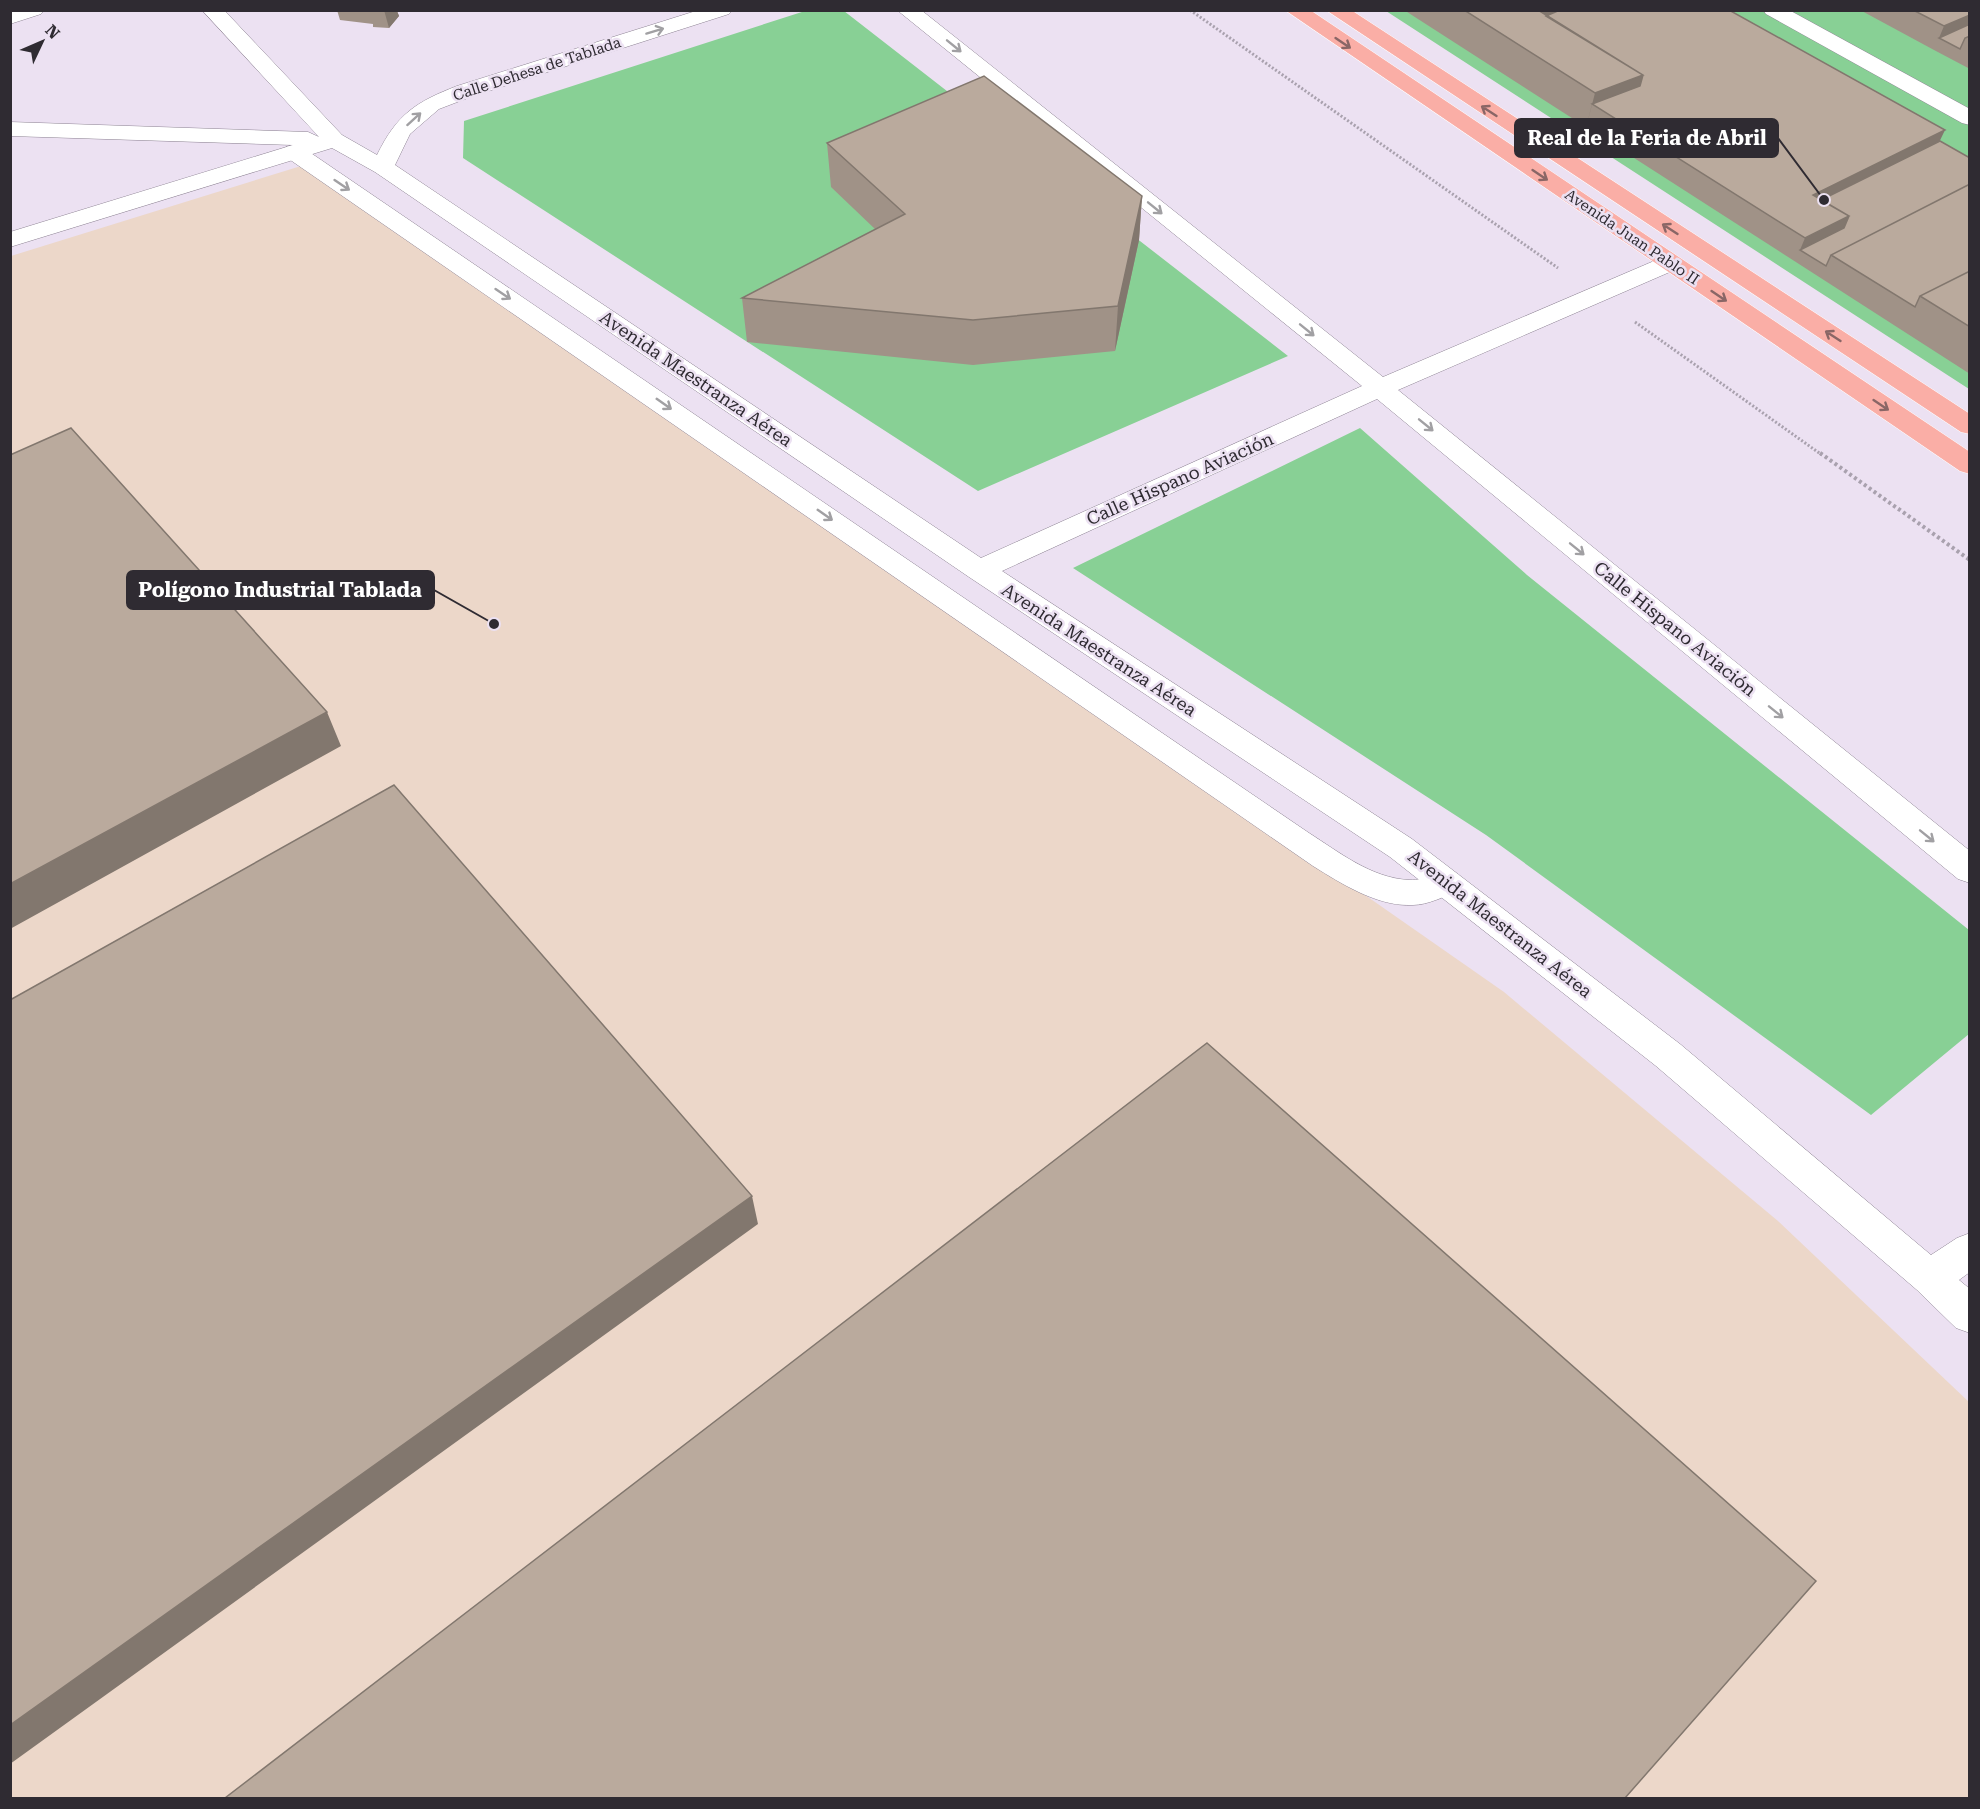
<svg xmlns="http://www.w3.org/2000/svg" width="1980" height="1809" viewBox="0 0 1980 1809" font-family="'Roboto Serif',serif">
	<rect width="100%" height="100%" fill="#ece1f2"/>
	<path fill="#ecd7c9" d="M314 162 1504 992 1778 1221 1969 1402V1798H11V256Z"/>
	<path fill="#88d095" d="M805 11H844L1288 356 978 491 463 158 464 121Z
		M1386 11H1969V389Z
		M1360 428 1527 575 1969 930V1034L1871 1115 1486 835 1073 568Z"/>
	<g fill="none" stroke-linecap="round" stroke-linejoin="round">
		<defs>
			<path id="lane" d="M294 145 302 147 1309 833C1339 852 1371 878 1409 880 1427 881 1440 868 1458 874L1463 883 1458 892C1444 896 1428 905 1413 905 1378 907 1342 884 1313 866L286 157 283 152 286 147Z"/>
			<path id="street" d="M44 10 41 14 10 24V11Z
				M202 10H224L342 135 377 155C397 114 416 102 457 86L699 10H732L729 14 473 96 439 109 410 134 395 165 981 558 1362 386 897 10H921L1383 377 1661 258 1670 256 1679 258 1682 263 1679 268 1398 390 1970 851V883L1958 879 1377 399 1002 571 1412 839 1680 1044 1931 1255 1957 1238 1970 1233V1272L1959 1280 1970 1289V1333L1956 1328 1917 1290 1656 1066 1390 857 969 577 375 172 332 148 10 247V232L293 145 10 136V122L308 132 319 137Z
				M1763 10H1789L1970 109V125L1962 123 1766 14Z"/>
			<path id="primary" d="M1285 10H1310L1970 452V474L1960 471Z
				M1326 10H1351L1970 414V434L1961 432Z"/>
		</defs>
		<use href="#lane" stroke="#8e8494" stroke-width="1"/>
		<use href="#street" stroke="#8e8494" stroke-width="1"/>
		<use href="#primary" stroke="#fff" stroke-width="1"/>
		<path stroke="#a9a1ae" stroke-width="3" stroke-dasharray="2 2" stroke-linecap="butt" d="M1190 10 1558 268
			M1635 322 1822 455"/>
		<path stroke="#a9a1ae" stroke-width="4" stroke-dasharray="3 3" stroke-linecap="butt" d="M1820 453 1970 560"/>
		<use href="#lane" fill="#fff" fill-rule="evenodd"/>
		<use href="#street" fill="#fff" fill-rule="evenodd"/>
		<use href="#primary" fill="#faaea6" fill-rule="evenodd"/>
	</g>
	<path fill="#a09287" d="M337 10H398L397 11 399 16 389 28 373 27V24L340 20Z
		M1404 10H1729L1939 141 1970 158V374Z
		M1860 10H1970V69L1934 50Z
		M827 143 1142 196 1139 240 1115 351 973 365 747 342 742 298 875 229 831 187Z"/>
	<path fill="#82776e" d="M384 10H398L397 11 399 16 389 28Z
		M1502 10H1617L1528 43Z
		M1970 15V34L1939 38 1934 50 1944 26Z
		M1643 75 1633 109 1592 104 1586 128 1595 93Z
		M1945 130 1934 153 1817 212 1813 195Z
		M1142 196 1139 240 1115 351 1118 306Z
		M1849 216 1839 240 1800 250 1805 238Z
		M327 712 341 746 10 929V884Z
		M752 1196 758 1224 10 1764V1725Z"/>
	<path fill="#baaa9d" stroke="#82776e" stroke-width="1.5" d="M1464 10H1538L1643 75 1595 93Z
		M1560 10H1729L1945 130 1813 195 1849 216 1805 238 1592 104 1640 86 1643 75 1546 16Z
		M1913 10H1970V15L1944 26Z
		M1970 24V36L1965 38 1960 49 1939 38Z
		M984 76 1142 196 1118 306 973 320 742 298 905 214 827 143Z
		M1940 141 1970 158V184L1831 255 1826 266 1800 250 1844 228 1849 216 1821 200Z
		M1970 184V271L1920 296 1915 307 1831 255Z
		M1970 271V327L1920 296Z
		M71 428 327 712 10 884V455Z
		M394 785 752 1196 10 1725V1000Z
		M1207 1043 1816 1581 1625 1798H225Z"/>
	<defs><path id="oneway-shaft" d="M-6 0H5M1.5-3L5.5 0L1.5 3" fill="none" stroke-width="1.6" stroke-linecap="round" stroke-linejoin="round" transform="scale(1.5)"/></defs>
	<g stroke="#a1a0a3">
		<use href="#oneway-shaft" transform="translate(655 31) rotate(-17)"/>
		<use href="#oneway-shaft" transform="translate(954 46) rotate(39)"/>
		<use href="#oneway-shaft" transform="translate(414 119) rotate(-42)"/>
		<use href="#oneway-shaft" transform="translate(342 185) rotate(34)"/>
		<use href="#oneway-shaft" transform="translate(1155 208) rotate(39)"/>
		<use href="#oneway-shaft" transform="translate(503 294) rotate(34)"/>
		<use href="#oneway-shaft" transform="translate(1307 330) rotate(39)"/>
		<use href="#oneway-shaft" transform="translate(664 404) rotate(35)"/>
		<use href="#oneway-shaft" transform="translate(1426 425) rotate(39)"/>
		<use href="#oneway-shaft" transform="translate(825 515) rotate(35)"/>
		<use href="#oneway-shaft" transform="translate(1577 549) rotate(39)"/>
		<use href="#oneway-shaft" transform="translate(1776 712) rotate(39)"/>
		<use href="#oneway-shaft" transform="translate(1927 836) rotate(39)"/>
	</g>
	<g stroke="#8a6666">
		<use href="#oneway-shaft" transform="translate(1343 43) rotate(34)"/>
		<use href="#oneway-shaft" transform="translate(1489 111) rotate(-147)"/>
		<use href="#oneway-shaft" transform="translate(1540 175) rotate(34)"/>
		<use href="#oneway-shaft" transform="translate(1670 229) rotate(-147)"/>
		<use href="#oneway-shaft" transform="translate(1719 296) rotate(34)"/>
		<use href="#oneway-shaft" transform="translate(1833 336) rotate(-147)"/>
		<use href="#oneway-shaft" transform="translate(1881 405) rotate(34)"/>
	</g>
	<g text-anchor="middle" stroke-width="5" stroke-linejoin="round" paint-order="stroke">
		<g font-size="15" fill="#2f2b32" stroke="#ece1f2">
			<text transform="translate(537 69) rotate(-18)" y="5">Calle Dehesa de Tablada</text>
			<text transform="translate(1632 237) rotate(34)" y="5">Avenida Juan Pablo II</text>
		</g>
		<g font-size="18" fill="#2f2b32" stroke="#ece1f2">
			<text transform="translate(696 379) rotate(34)" y="6">Avenida Maestranza Aérea</text>
			<text transform="translate(1180 479) rotate(-24)" y="6">Calle Hispano Aviación</text>
			<text transform="translate(1675 629) rotate(39)" y="6">Calle Hispano Aviación</text>
			<text transform="translate(1099 650) rotate(33)" y="6">Avenida Maestranza Aérea</text>
			<text transform="translate(1500 924) rotate(38)" y="6">Avenida Maestranza Aérea</text>
		</g>
	</g>
	<path fill="none" stroke="#2f2b32" stroke-width="2" d="M1824 200L1778 138M494 624L434 590"/>
	<g fill="#2f2b32" stroke="#ece1f2" stroke-width="2">
		<circle cx="1824" cy="200" r="6"/>
		<circle cx="494" cy="624" r="6"/>
	</g>
	<g fill="#2f2b32" stroke="#2f2b32" stroke-width="2">
		<rect x="1515" y="119" width="263" height="38" rx="6"/>
		<rect x="127" y="571" width="307" height="38" rx="6"/>
	</g>
	<g font-size="20" text-anchor="middle" font-weight="bold" fill="#fff">
		<text x="1647" y="145">Real de la Feria de Abril</text>
		<text x="280" y="597">Polígono Industrial Tablada</text>
	</g>
	<rect width="1980" height="1809" fill="none" stroke="#2f2b32" stroke-width="24"/>
	<g transform="translate(42 42) rotate(46)" stroke="#ece1f2" stroke-width="4.5" paint-order="stroke">
	<path d="M0-4.5L10 22L0 15L-10 22Z" fill="#2f2b32"/>
	<text y="-9" font-size="16" font-weight="bold" text-anchor="middle" fill="#2f2b32">N</text>
	</g>
</svg>
